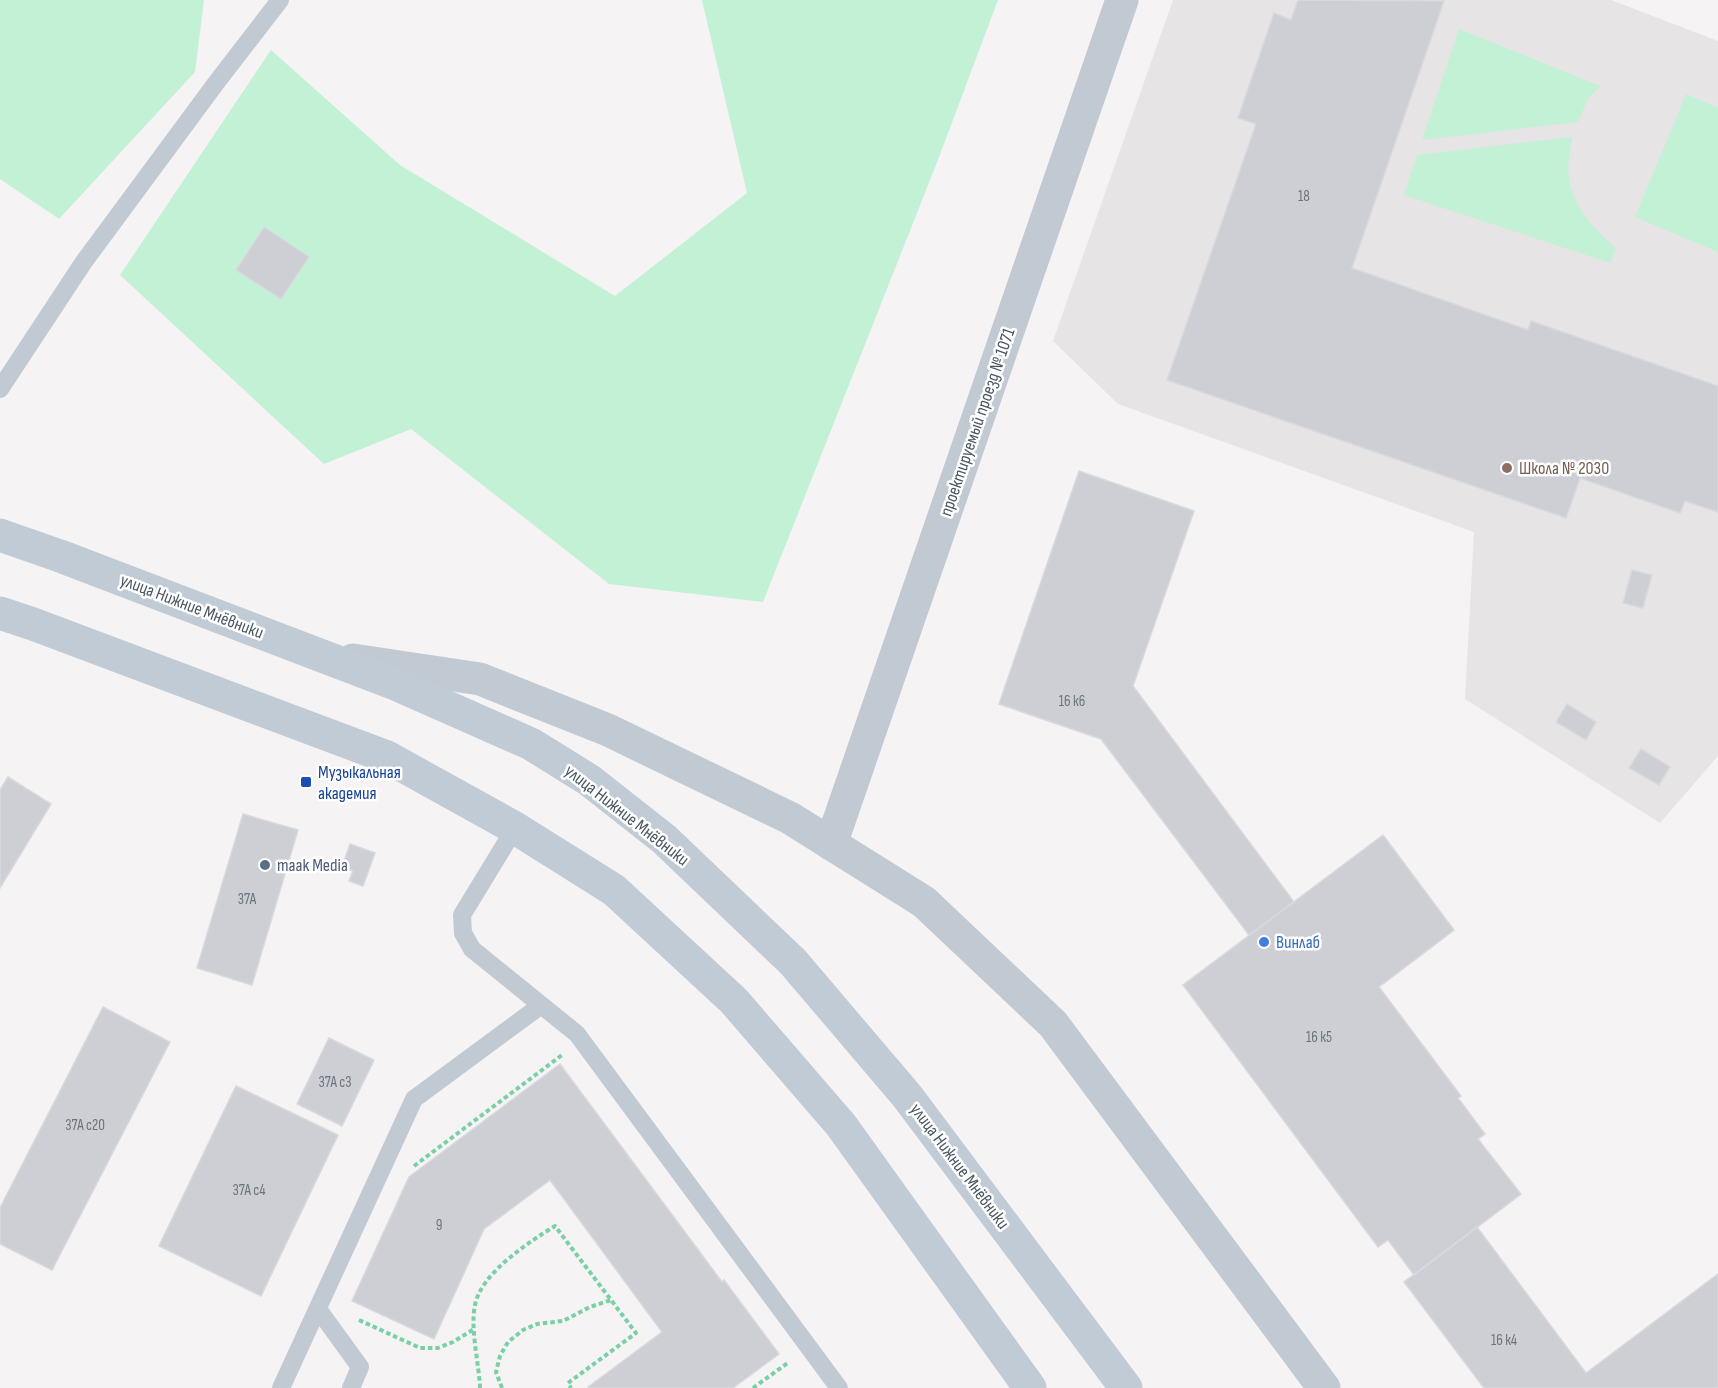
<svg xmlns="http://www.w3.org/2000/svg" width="1718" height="1388" viewBox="0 0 1718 1388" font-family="'Sofia Sans Condensed',sans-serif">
	<rect width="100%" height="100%" fill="#f5f3f3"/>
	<path fill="#e6e4e5" d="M1173 0H1611L1718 41V756L1660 823 1465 699 1474 532 1118 404 1053 341Z"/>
	<path fill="#c3f1d5" d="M0 0H204L195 72 59 219 0 179Z
		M702 0H998L936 165 763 602 609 584 411 429 324 464 120 275 271 50 400 165 615 296 747 193Z
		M1459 29 1600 86 1588 99 1578 122 1422 140Z
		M1686 94 1718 108V252L1635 217Z
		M1572 137C1570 152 1566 169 1570 184 1576 210 1596 231 1616 248L1610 263 1404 195 1417 155Z"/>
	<path fill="#cdcfd5" stroke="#d7d9de" stroke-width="1.5" d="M1298 0 1444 1 1352 268 1528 330 1531 321 1718 386V512L1685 501 1680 513 1580 478 1566 518 1167 380 1256 124 1238 118 1274 13 1291 20Z
		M264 227 309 257 281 299 236 270Z
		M1079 471 1194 511 1133 686 1294 902 1249 935 1101 739 999 704Z
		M1632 570 1652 575 1643 608 1623 603Z
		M1567 704 1596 722 1586 740 1556 722Z
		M1641 749 1670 767 1659 785 1629 768Z
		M8 777 51 804 0 888V790Z
		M243 814 298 830 252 985 197 968Z
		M1383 835 1454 930 1379 987 1461 1096 1458 1098 1485 1134 1478 1139 1521 1194 1414 1275 1388 1240 1378 1247 1183 985Z
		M350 844 375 853 363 886 349 881 353 871 342 867Z
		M103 1007 170 1042 52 1270 0 1244V1208Z
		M329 1038 374 1060 342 1126 297 1104Z
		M560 1064 702 1255 722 1282 724 1280 779 1354 733 1388H589L588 1387 662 1332 550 1180 484 1229 434 1339 352 1301 409 1177Z
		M236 1086 338 1135 261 1296 159 1246Z
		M1477 1227 1586 1373 1718 1274V1388H1484L1404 1282Z"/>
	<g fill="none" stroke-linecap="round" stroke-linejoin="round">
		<path stroke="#7ad0a6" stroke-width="4" stroke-dasharray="4.5 3" stroke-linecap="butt" d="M414 1166 562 1055
			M359 1320 420 1348H438L453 1342 474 1329
			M480 1388C479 1364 470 1328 475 1305 481 1273 529 1242 555 1226L636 1333 568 1383 571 1388
			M502 1388 496 1372 500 1356 508 1342 523 1330 537 1324 563 1321 590 1307 611 1300
			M753 1388 789 1362"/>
		<path stroke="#c1cad2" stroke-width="18" d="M0 389 83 263 216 83 280 0
			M515 828 462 915 463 933 472 949 577 1034 839 1388
			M318 1309 360 1367 351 1388
			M281 1388 414 1099 540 1006"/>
		<path stroke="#c1cad2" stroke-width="33" d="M831 844 1122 0"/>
		<path stroke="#c1cad2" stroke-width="33" d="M353 660 480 679 608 730 790 818 924 902 1053 1024 1324 1388"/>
		<path stroke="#c1cbd6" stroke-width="33" d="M0 535 60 556 393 683 531 744 589 780 664 839 793 962 907 1096 1126 1388
			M0 613 33 624 387 757 515 828 614 890 734 1001 841 1125 1030 1388"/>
	</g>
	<circle fill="#8d6e63" stroke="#fff" stroke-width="2" cx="1507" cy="468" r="6"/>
	<rect fill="#1a4fb4" stroke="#fff" stroke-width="2" x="300" y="776" width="12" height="12" rx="3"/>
	<circle fill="#5c6f8a" stroke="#fff" stroke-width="2" cx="265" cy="865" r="6"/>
	<circle fill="#3f7fe0" stroke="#fff" stroke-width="2" cx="1264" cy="942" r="6"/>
	<g text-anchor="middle" stroke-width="5" stroke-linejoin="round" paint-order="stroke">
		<g font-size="15" fill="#6b747e">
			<text x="1304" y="201">18</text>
			<text x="1072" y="706">16 к6</text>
			<text x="247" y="904">37А</text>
			<text x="1319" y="1042">16 к5</text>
			<text x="335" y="1087">37А с3</text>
			<text x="85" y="1130">37А с20</text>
			<text x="249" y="1195">37А с4</text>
			<text x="439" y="1230">9</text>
			<text x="1504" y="1345">16 к4</text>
		</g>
		<g font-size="18" fill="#4a5661" stroke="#fff">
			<text transform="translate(977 422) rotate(-71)" y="6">проектируемый проезд № 1071</text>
			<text transform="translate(192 606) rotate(21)" y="6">улица Нижние Мнёвники</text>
			<text transform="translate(627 815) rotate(38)" y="6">улица Нижние Мнёвники</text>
			<text transform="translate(960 1166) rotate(53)" y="6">улица Нижние Мнёвники</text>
		</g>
		<g font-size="18" fill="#785e54" stroke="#fff" text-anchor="start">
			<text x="1519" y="474">Школа № 2030</text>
		</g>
		<g font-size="18" fill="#164399" stroke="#fff" text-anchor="start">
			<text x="318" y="778">Музыкальная<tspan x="318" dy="21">академия</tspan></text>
		</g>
		<g font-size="18" fill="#4e5e75" stroke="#fff" text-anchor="start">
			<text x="277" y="871">maak Media</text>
		</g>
		<g font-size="18" fill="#366cbe" stroke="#fff" text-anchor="start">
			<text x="1276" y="948">Винлаб</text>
		</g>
	</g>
</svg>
